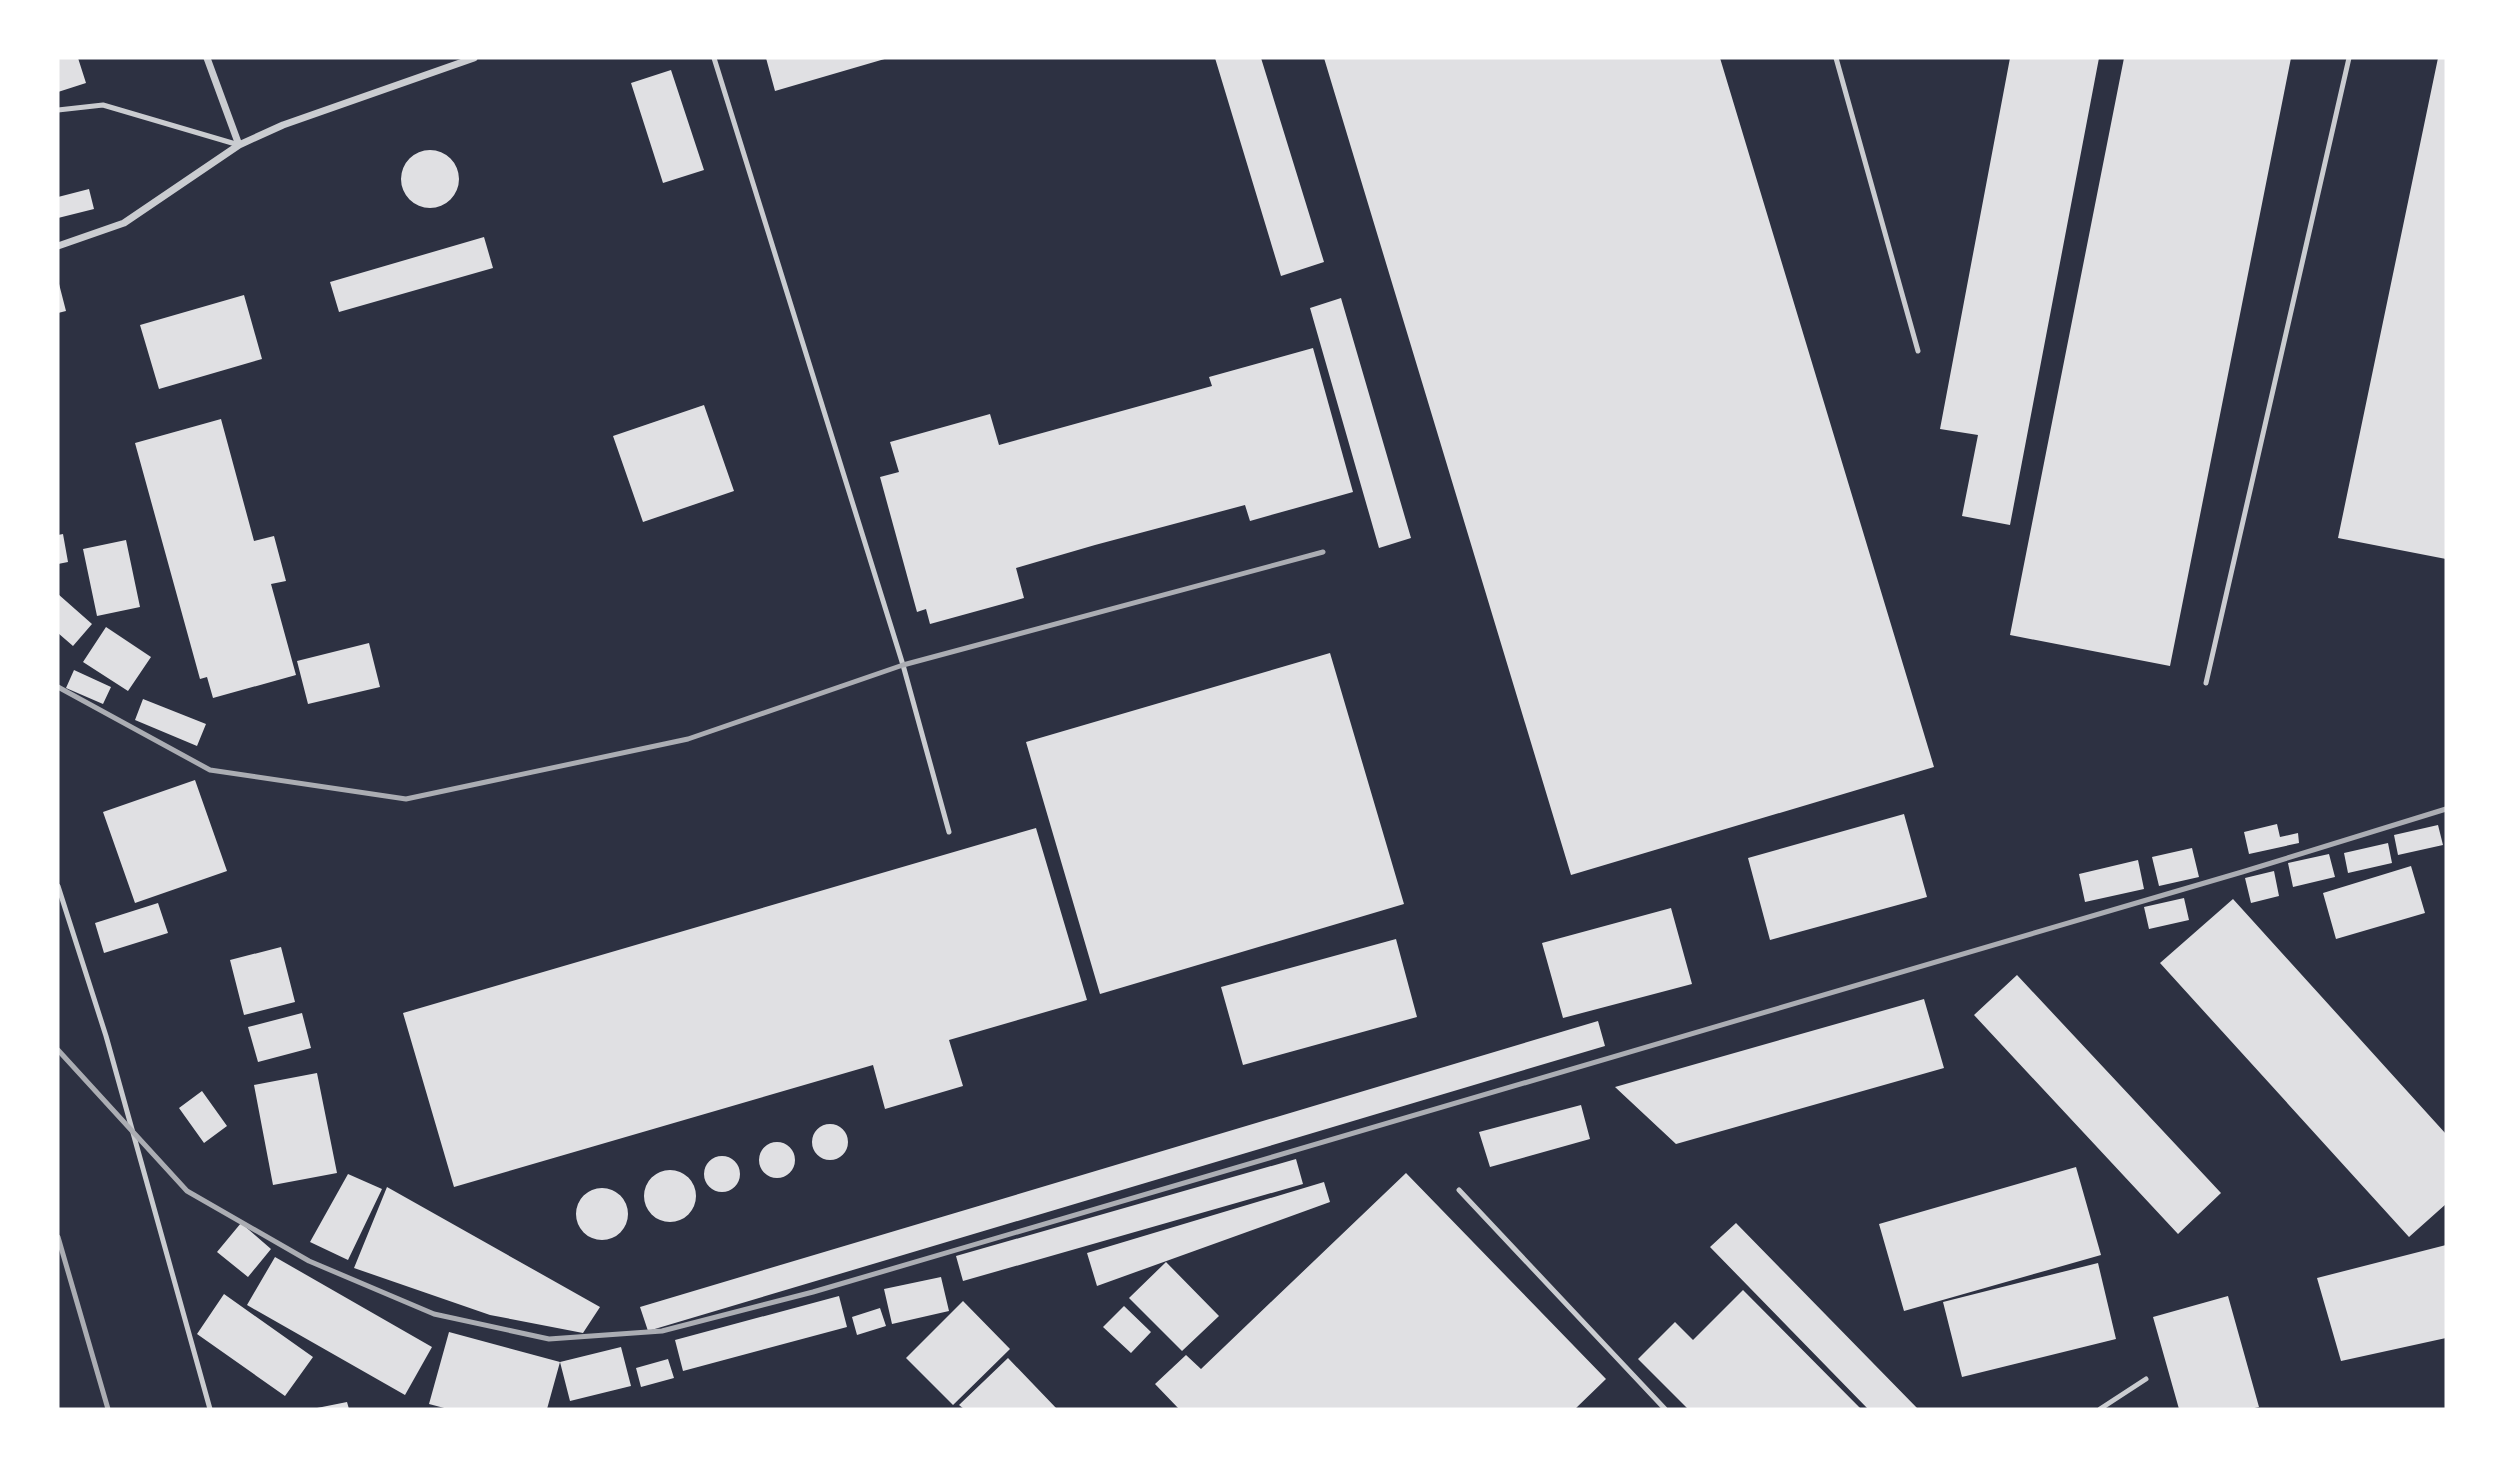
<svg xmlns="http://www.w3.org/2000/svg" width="2504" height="1467" viewBox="0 0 2504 1467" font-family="'Times New Roman',serif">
	<rect width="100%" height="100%" fill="#2d3142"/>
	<path fill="#e0e0e3" d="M58 58H78L86 83 58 92Z
		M766 58H888L775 91Z
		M1215 58H1261L1324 262 1281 276Z
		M1324 58H1720L1934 767 1571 875Z
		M2010 58H2099L2010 525 1962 516 1978 435 1940 429Z
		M2124 58H2291L2170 666 2010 635Z
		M2438 58H2446V559L2338 538Z
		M671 70 704 170 663 183 631 83Z
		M401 179a29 29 0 1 1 58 0a29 29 0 1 1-58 0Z
		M89 189 94 209 58 218V197Z
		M484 237 493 268 339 312 330 282Z
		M58 280 66 311 58 313Z
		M244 295 262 359 159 389 140 325Z
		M1341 298 1411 538 1379 548 1310 308Z
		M1313 348 1353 492 1250 521 1245 505 1095 545 1016 568 1024 598 930 624 926 609 917 612 880 477 899 472 890 442 990 414 999 445 1212 386 1209 377Z
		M704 405 734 491 643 522 613 436Z
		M221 419 254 541 274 536 286 581 271 584 296 675 213 698 207 677 200 679 135 443Z
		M63 534 68 562 58 564V535Z
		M126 540 140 607 97 616 83 549Z
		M58 594 92 624 73 646 58 633Z
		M106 627 151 657 128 691 83 662Z
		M369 643 380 687 308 704 297 661Z
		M1330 653 1404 904 1100 994 1026 742Z
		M74 670 111 687 103 704 66 688Z
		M143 699 206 724 197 746 135 720Z
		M195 780 227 871 135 903 103 812Z
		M1904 814 1927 897 1770 940 1748 858Z
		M2277 824 2280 837 2298 833 2299 843 2249 854 2244 832Z
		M2438 825 2443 845 2398 855 2394 835Z
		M1036 828 1087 1000 949 1040 963 1086 885 1109 873 1065 454 1187 403 1013Z
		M2388 843 2392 863 2348 873 2344 853Z
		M2192 848 2199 877 2159 886 2152 857Z
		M2329 854 2335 877 2293 887 2288 863Z
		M2138 860 2144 889 2085 902 2079 874Z
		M2411 866 2425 913 2336 939 2323 893Z
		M2274 871 2279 896 2251 903 2245 878Z
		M2184 898 2189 920 2149 929 2144 907Z
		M2233 899 2446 1134V1204L2409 1237 2160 963Z
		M158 903 168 933 104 953 95 923Z
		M1671 908 1692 984 1563 1018 1542 943Z
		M1396 939 1417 1017 1243 1065 1221 987Z
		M281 947 295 1002 244 1015 230 960Z
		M2017 975 2221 1193 2178 1234 1974 1015Z
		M1924 999 1944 1068 1676 1144 1615 1087Z
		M302 1013 311 1048 258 1062 248 1027Z
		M1598 1021 1605 1046 648 1331 640 1307Z
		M317 1073 337 1173 273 1185 254 1085Z
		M202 1091 227 1126 204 1143 179 1108Z
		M1581 1105 1590 1139 1490 1167 1479 1132Z
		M812 1142a18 18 0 1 1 36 0a18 18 0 1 1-36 0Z
		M759 1160a18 18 0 1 1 36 0a18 18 0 1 1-36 0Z
		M704 1174a18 18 0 1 1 36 0a18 18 0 1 1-36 0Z
		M1296 1159 1303 1184 963 1281 956 1256Z
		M2076 1167 2101 1255 1904 1311 1879 1224Z
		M644 1196a26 26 0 1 1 52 0a26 26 0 1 1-52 0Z
		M1406 1173 1606 1379 1575 1409H1179L1155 1384 1186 1355 1201 1369Z
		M348 1174 382 1189 348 1260 310 1242Z
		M1324 1182 1330 1202 1097 1286 1087 1253Z
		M387 1187 600 1307 583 1333 490 1315 354 1268Z
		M576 1214a26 26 0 1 1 52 0a26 26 0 1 1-52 0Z
		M241 1223 271 1249 248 1277 217 1252Z
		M1736 1223 1918 1409H1868L1710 1247Z
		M2446 1245V1338L2341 1361 2317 1278Z
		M275 1257 432 1347 405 1395 247 1305Z
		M1166 1262 1219 1316 1182 1351 1129 1298Z
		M2098 1263 2116 1339 1962 1377 1943 1302Z
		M941 1277 949 1311 892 1324 884 1289Z
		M1743 1290 1861 1409H1688L1638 1359 1675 1322 1693 1340Z
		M224 1294 313 1357 285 1396 197 1334Z
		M839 1296 847 1327 683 1371 675 1340Z
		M2228 1296 2259 1407 2250 1409H2179L2153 1317Z
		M963 1301 1010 1349 953 1405 906 1358Z
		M1124 1306 1151 1332 1131 1353 1103 1327Z
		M880 1308 886 1326 857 1335 852 1317Z
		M449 1332 560 1362 547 1409H448L429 1404Z
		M621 1347 631 1386 570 1401 560 1362Z
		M1008 1358 1057 1409H964L959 1405Z
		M668 1359 674 1378 641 1387 636 1368Z
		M347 1402 349 1409H317V1408Z"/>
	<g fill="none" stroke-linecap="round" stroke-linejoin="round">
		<path stroke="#caccd0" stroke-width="5" d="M714 58 903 665 949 832
			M1836 58 1918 351
			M58 110 103 105 239 145
			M2206 683 2349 58
			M58 886 106 1036 210 1409
			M1459 1190 1665 1409
			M2100 1409 2146 1379"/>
		<path stroke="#caccd0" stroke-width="7" d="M207 58 239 145
			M58 246 124 223 239 145 283 125 474 58"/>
		<path stroke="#abadb3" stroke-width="5" d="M58 687 210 770 406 799 688 739 903 665 1323 552
			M58 1050 187 1191 309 1261 434 1314 549 1339 662 1331 813 1292 2242 872 2446 809
			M58 1237 108 1409"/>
	</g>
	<rect width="2504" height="1467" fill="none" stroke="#ffffff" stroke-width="119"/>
</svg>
